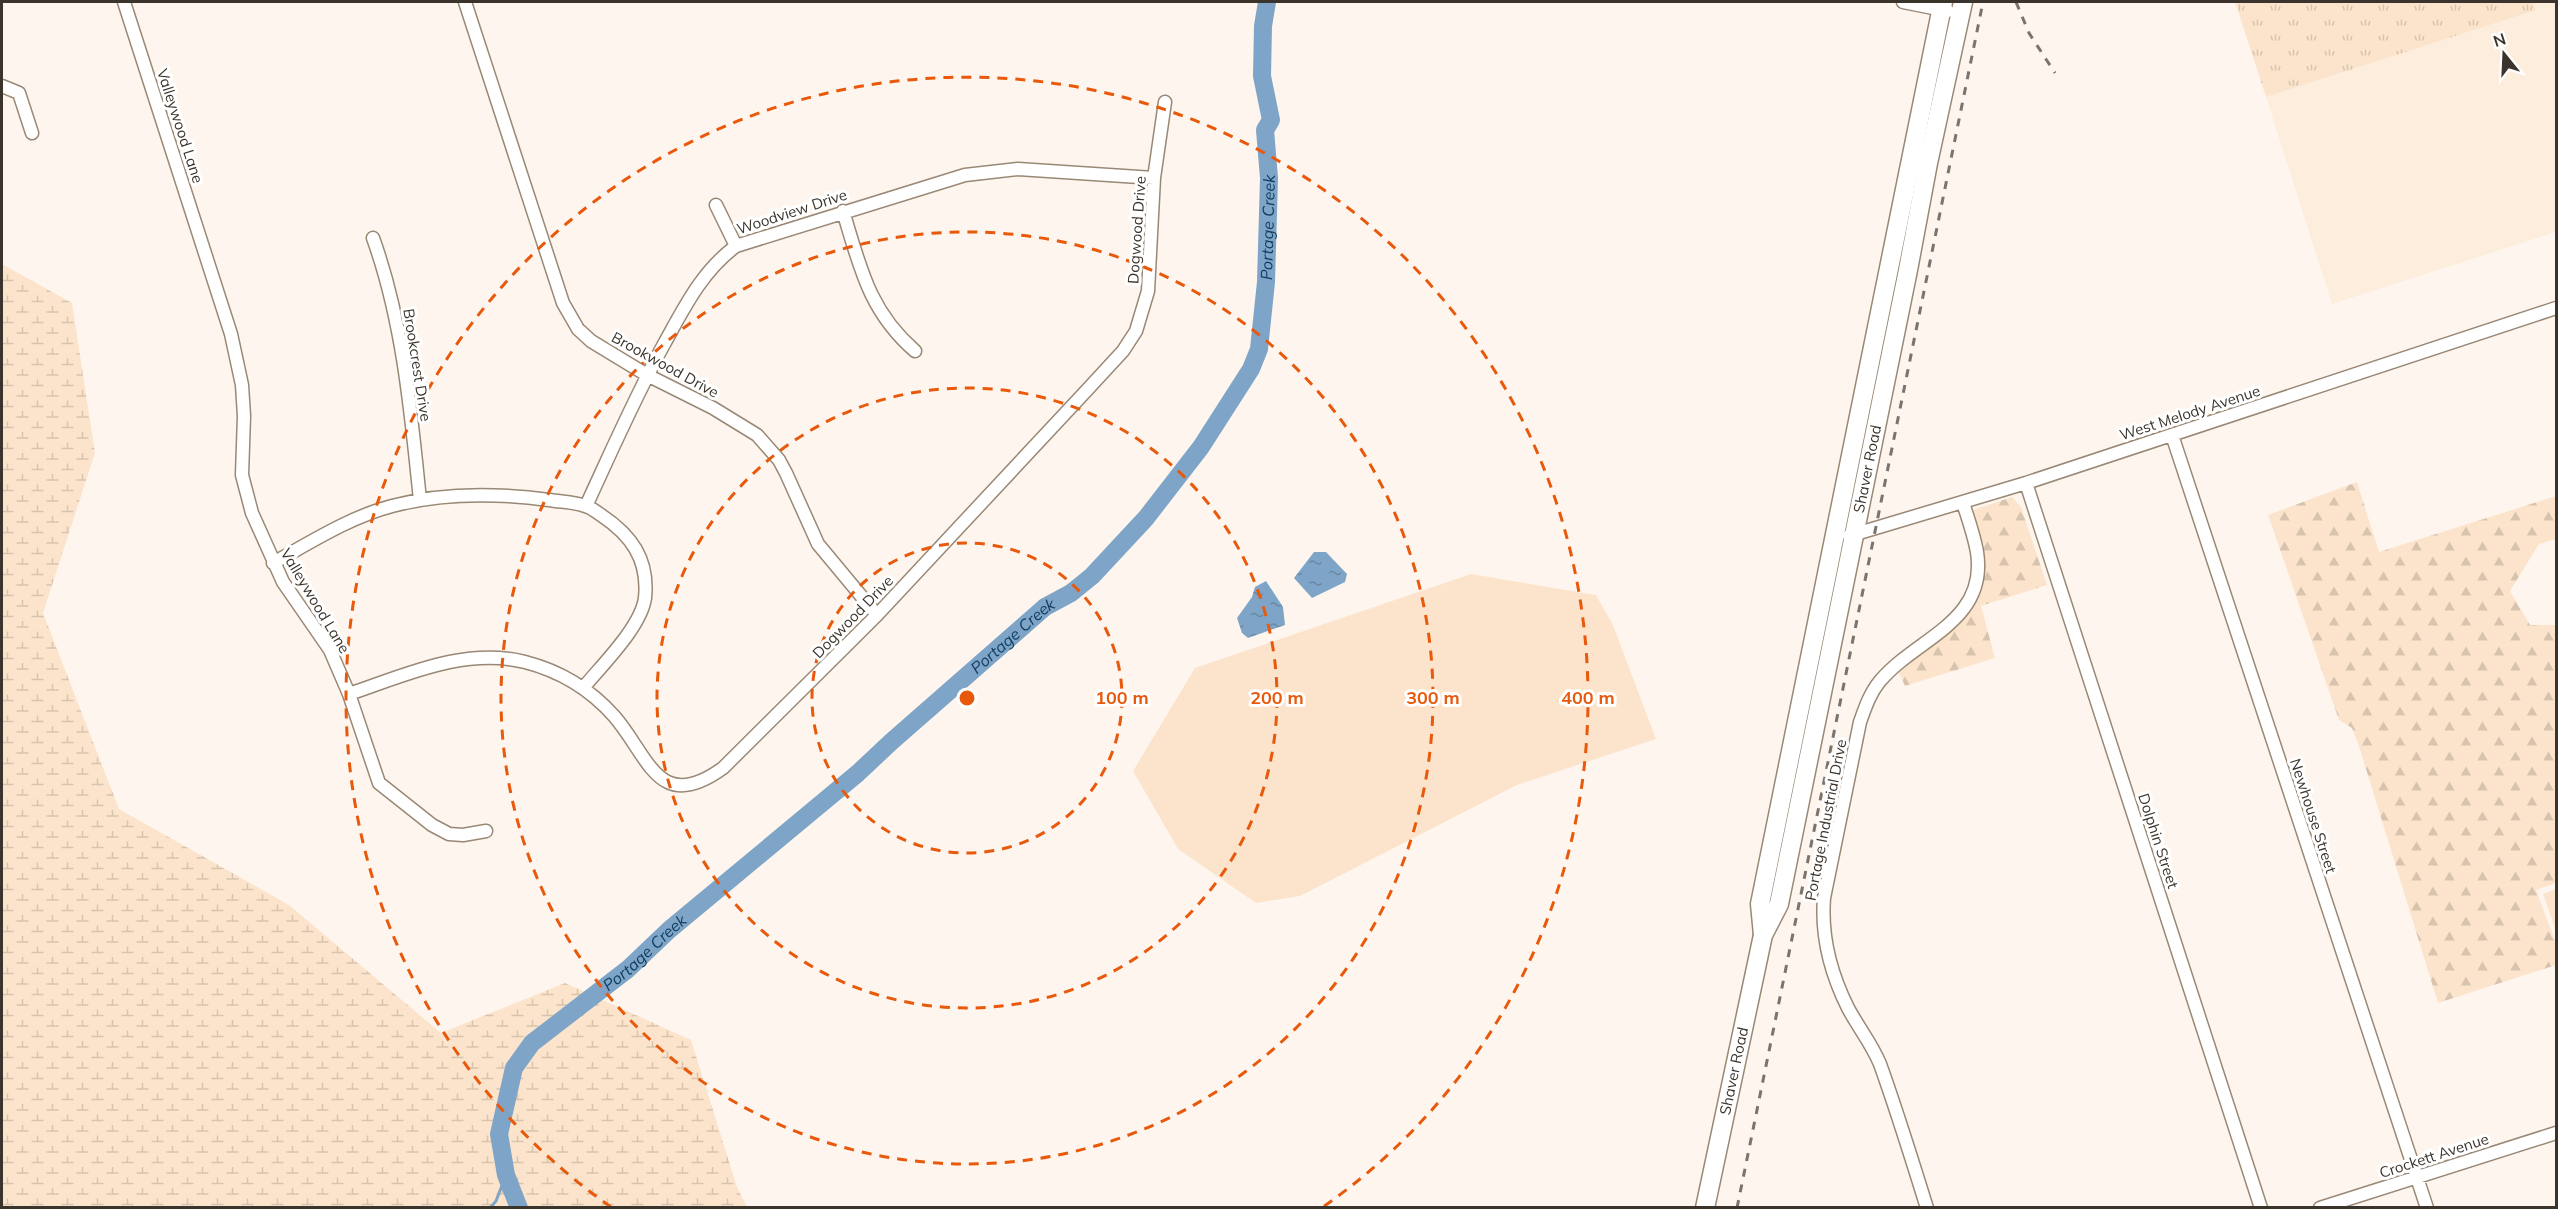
<svg xmlns="http://www.w3.org/2000/svg" width="2558" height="1209" viewBox="0 0 2558 1209" font-family="Mulish,sans-serif">
	<defs>
		<pattern id="forest-firs" width="22" height="20" patternUnits="userSpaceOnUse" patternTransform="scale(1.5)"><rect width="22" height="20" fill="#fbe4cb"/><path d="M5 1l3.5 6h-7zM16 11l3.5 6h-7z" fill="#d8c4ae"/></pattern>
		<pattern id="wetland-marsh" width="20" height="14" patternUnits="userSpaceOnUse" patternTransform="scale(1.5)"><rect width="20" height="14" fill="#fbe4cb"/><path d="M1 5h8M5 5V1M11 12h8M15 12V8" fill="none" stroke="#d8c4ae"/></pattern>
		<pattern id="park-tufts" width="24" height="20" patternUnits="userSpaceOnUse" patternTransform="scale(1.5)"><rect width="24" height="20" fill="#fbe4cb"/><path d="M3 7l-1-3M5 7V3M7 7l1-3M15 17l-1-3M17 17v-4M19 17l1-3" fill="none" stroke="#d8c4ae"/></pattern>
		<pattern id="water-ripples" width="26" height="14" patternUnits="userSpaceOnUse" patternTransform="scale(1.5)"><rect width="26" height="14" fill="#7ea5c8"/><path d="M2 4q2-2 4 0t4 0M15 11q2-2 4 0t4 0" fill="none" stroke="#6887a3"/></pattern>
	</defs>
	<rect width="100%" height="100%" fill="#fef6ee"/>
	<path fill="#fceddd" d="M2533 2H2556V232L2332 304 2266 97 2536 10Z"/>
	<path fill="#fbe4cb" d="M1471 574 1596 595 1613 625 1656 739 1517 785 1300 896 1256 903 1178 849 1133 771 1195 668Z
		M2556 889V931L2543 894Z"/>
	<path fill="url(#forest-firs)" d="M2357 482 2379 552 2556 496V539L2539 544 2510 591 2530 625H2556V883L2536 890 2556 943V965L2438 1003 2359 746 2352 728 2339 720 2268 515Z
		M2012 497 2021 507 2047 585 1981 606 1995 658 1905 686 1898 671C1919 655 1959 630 1970 606 1976 595 1975 525 1973 510Z"/>
	<path fill="url(#wetland-marsh)" d="M2 264 72 303 95 453 43 613 119 809 289 905 441 1033 565 983 691 1040 737 1187 747 1207H2Z"/>
	<path fill="url(#park-tufts)" d="M2235 2H2533L2536 10 2266 97Z"/>
	<path fill="url(#water-ripples)" d="M1314 552H1326L1347 574 1345 582 1312 598 1294 578Z
		M1266 581 1283 607 1285 625 1248 638 1242 633 1237 618 1252 597 1255 587Z"/>
	<g fill="none" stroke-linecap="round" stroke-linejoin="round">
		<path stroke="#7ea5c8" stroke-width="3" d="M490 1208 496 1201 506 1175"/>
		<path stroke="#7ea5c8" stroke-width="18" id="s1" d="M519 1208 506 1175 499 1134 514 1068 532 1043 628 969 669 930 858 773 891 742 1045 607 1071 593 1092 576 1146 518 1201 447 1251 369 1259 349 1266 282 1269 178 1265 130 1271 120 1262 76 1263 26 1267 2"/>
		<defs>
			<path id="minor" d="M124 2 231 334 242 385 244 416 242 475 252 513 283 582 330 650 349 694 379 783 432 825 449 834 463 835 486 831
				M465 2 563 303 578 329 591 341 647 375 713 408 757 435 779 460 786 473 818 544 877 615
				M1903 2 1948 11
				M2 86 19 93 32 133
				M716 205 736 246
				M843 211C860 267 869 311 915 351
				M373 238C403 321 411 413 420 500
				M2172 435 2427 1208
				M2026 483 2261 1208
				M586 506C611 452 635 397 664 344 684 308 702 271 736 246L965 175 1018 169 1154 178
				M1849 536 2026 483 2556 308
				M273 563C311 542 350 517 392 506 444 492 497 493 549 500 561 502 575 502 585 506 591 507 596 512 601 515 631 535 649 559 645 598 641 627 602 665 584 687
				M349 694C406 675 464 647 525 662 560 671 590 689 614 716 649 756 658 815 723 768L877 615 1087 390 1123 351 1136 331 1148 291 1154 178 1165 102
				M1927 1208C1912 1160 1897 1111 1880 1064 1872 1044 1858 1027 1848 1008 1831 974 1821 936 1824 898L1860 722C1865 708 1870 693 1880 681 1916 638 1988 622 1977 552 1974 535 1968 518 1963 503
				M2320 1208 2556 1133"/>
			<g id="secondary">
				<path d="M1763 935 1760 904 1943 2"/>
				<path id="s2" d="M1705 1208 1763 935 1779 904 1908 270 1928 163 1963 2"/>
			</g>
		</defs>
		<use href="#minor" stroke="#998875" stroke-width="15"/>
		<use href="#secondary" stroke="#998875" stroke-width="21"/>
		<use href="#minor" stroke="#fff" stroke-width="12"/>
		<use href="#secondary" stroke="#fff" stroke-width="18"/>
		<path stroke="#7b746c" stroke-width="3" stroke-dasharray="8 8" stroke-linecap="butt" d="M2016 2 2029 33 2055 73
			M1737 1208 1983 2"/>
	</g>
	<g fill="none" stroke="#e8590c" stroke-width="3" stroke-dasharray="10 8">
		<circle cx="967" cy="698" r="155"/>
		<circle cx="967" cy="698" r="310"/>
		<circle cx="967" cy="698" r="466"/>
		<path d="M611 1207A621 621 0 1 1 1323 1207"/>
	</g>
	<g text-anchor="middle" stroke-width="6" stroke-linejoin="round" paint-order="stroke">
		<g font-size="15" fill="#3b342c" stroke="#fff">
			<text transform="translate(180 126) rotate(72)" y="5">Valleywood Lane</text>
			<text transform="translate(792 212) rotate(-18)" y="5">Woodview Drive</text>
			<text transform="translate(1137 230) rotate(-86)" y="5">Dogwood Drive</text>
			<text transform="translate(417 365) rotate(81)" y="5">Brookcrest Drive</text>
			<text transform="translate(665 365) rotate(29)" y="5">Brookwood Drive</text>
			<text transform="translate(2190 413) rotate(-18)" y="5">West Melody Avenue</text>
			<text dy="5" stroke="none"><textPath href="#s2" startOffset="758">Shaver Road</textPath></text>
			<text transform="translate(315 601) rotate(59)" y="5">Valleywood Lane</text>
			<text transform="translate(853 617) rotate(-46)" y="5">Dogwood Drive</text>
			<text transform="translate(2313 816) rotate(72)" y="5">Newhouse Street</text>
			<text transform="translate(1826 820) rotate(-79)" y="5">Portage Industrial Drive</text>
			<text transform="translate(2158 841) rotate(72)" y="5">Dolphin Street</text>
			<text dy="5" stroke="none"><textPath href="#s2" startOffset="140">Shaver Road</textPath></text>
			<text transform="translate(2434 1156) rotate(-18)" y="5">Crockett Avenue</text>
		</g>
		<g font-size="16" font-style="italic" fill="#103e60" stroke="#fff">
			<text dy="6" stroke="none"><textPath href="#s1" startOffset="1311">Portage Creek</textPath></text>
			<text dy="6" stroke="none"><textPath href="#s1" startOffset="806">Portage Creek</textPath></text>
			<text dy="6" stroke="none"><textPath href="#s1" startOffset="320">Portage Creek</textPath></text>
		</g>
	</g>
	<circle cx="967" cy="698" r="9" fill="#e8590c" stroke="#fff" stroke-width="3"/>
	<g font-size="18" text-anchor="middle" font-weight="bold" fill="#e8590c" stroke="#fff" stroke-width="6" stroke-linejoin="round" paint-order="stroke">
		<text x="1122" y="704">100 m</text>
		<text x="1277" y="704">200 m</text>
		<text x="1433" y="704">300 m</text>
		<text x="1588" y="704">400 m</text>
	</g>
	<rect width="2558" height="1209" fill="none" stroke="#3b342c" stroke-width="6"/>
	<g transform="translate(2504 54) rotate(342)" stroke="#ffffff" stroke-width="4.5" paint-order="stroke">
	<path d="M0-4.5L10 22L0 15L-10 22Z" fill="#3b342c"/>
	<text y="-9" font-size="16" font-weight="bold" text-anchor="middle" fill="#3b342c">N</text>
	</g>
</svg>
